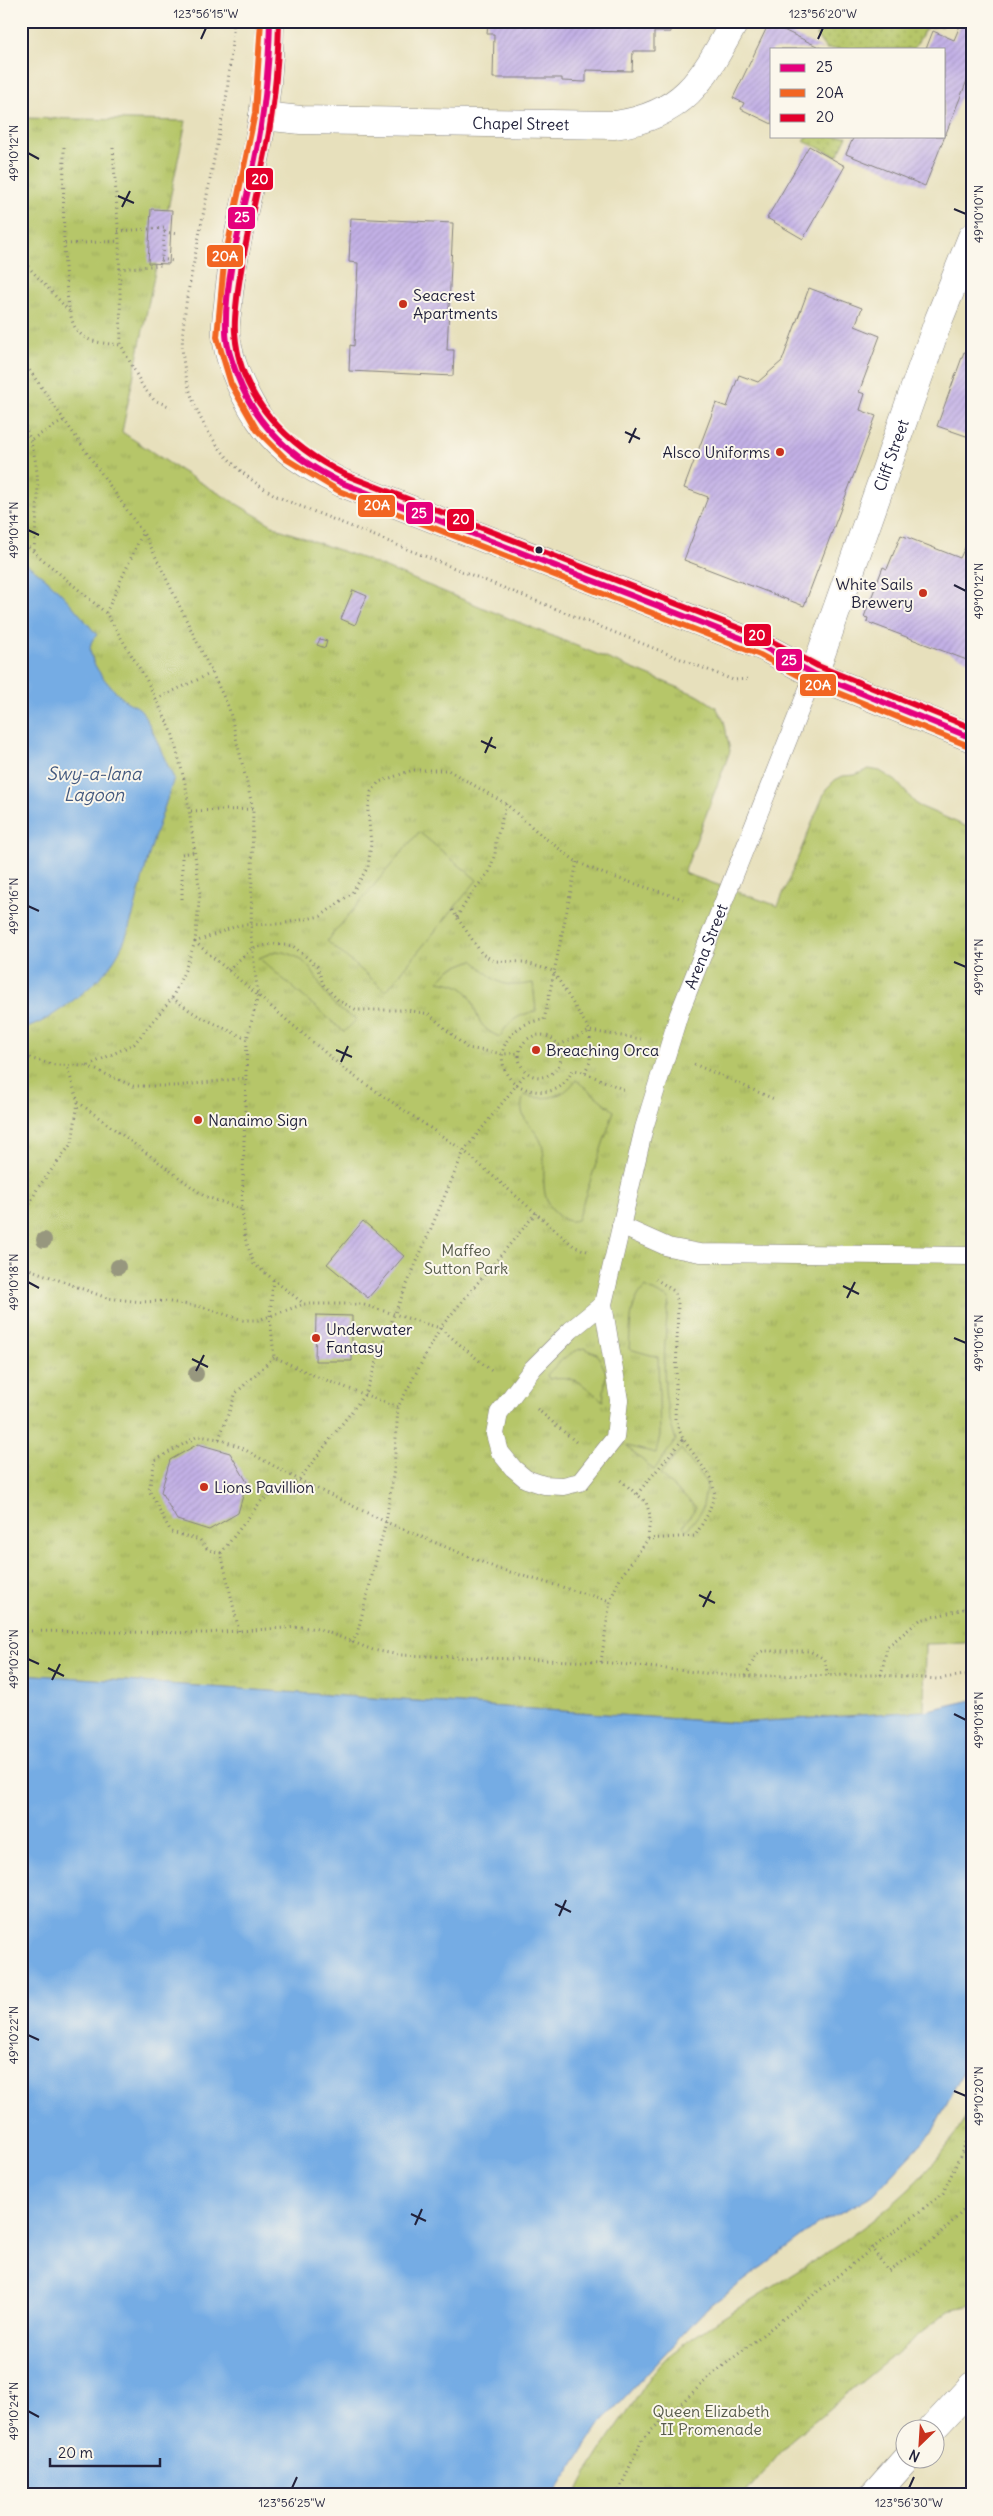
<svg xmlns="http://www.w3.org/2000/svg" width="993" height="2516" viewBox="0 0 993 2516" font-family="Delius,sans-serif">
	<defs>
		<pattern id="grass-dots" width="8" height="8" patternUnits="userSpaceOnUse" patternTransform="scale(1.25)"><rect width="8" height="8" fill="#b6c669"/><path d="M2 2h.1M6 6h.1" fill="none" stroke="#9caa5c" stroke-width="1.8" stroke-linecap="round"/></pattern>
		<pattern id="park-tufts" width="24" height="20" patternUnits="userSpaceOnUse" patternTransform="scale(1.25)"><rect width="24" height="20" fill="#b6c669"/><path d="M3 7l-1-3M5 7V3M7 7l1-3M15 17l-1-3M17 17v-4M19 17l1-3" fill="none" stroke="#9caa5c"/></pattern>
		<pattern id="building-hatch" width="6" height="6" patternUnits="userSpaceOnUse" patternTransform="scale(1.25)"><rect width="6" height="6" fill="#c3b1e6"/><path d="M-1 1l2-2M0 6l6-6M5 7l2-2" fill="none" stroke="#a798c6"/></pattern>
	</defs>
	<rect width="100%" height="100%" fill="#fbf7ec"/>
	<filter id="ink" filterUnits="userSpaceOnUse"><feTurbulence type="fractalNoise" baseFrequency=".02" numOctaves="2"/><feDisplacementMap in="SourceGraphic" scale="10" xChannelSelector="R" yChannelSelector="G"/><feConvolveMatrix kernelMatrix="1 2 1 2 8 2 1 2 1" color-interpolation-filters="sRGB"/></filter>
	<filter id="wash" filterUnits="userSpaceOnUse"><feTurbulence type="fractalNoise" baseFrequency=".0096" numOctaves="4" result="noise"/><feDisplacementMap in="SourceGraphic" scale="20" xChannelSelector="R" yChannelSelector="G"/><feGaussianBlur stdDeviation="1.12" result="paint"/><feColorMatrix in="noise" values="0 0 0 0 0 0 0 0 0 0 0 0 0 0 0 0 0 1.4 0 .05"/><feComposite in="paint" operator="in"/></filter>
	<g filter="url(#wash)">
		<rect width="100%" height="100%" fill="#e7e0bc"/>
		<path fill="url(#grass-dots)" stroke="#6c7452" d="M834 21H944L942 26 926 28 914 49H826L816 35Z
			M806 136H847L837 156 803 141Z"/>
		<path fill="url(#park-tufts)" stroke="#6c7452" d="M21 118 186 121 122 432 181 471 279 529 364 559 699 696 716 707 724 721 730 751 684 873 778 906 826 789 835 780 843 776 855 775 869 769 880 771 896 781 917 805 972 829V1641L964 1643 925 1644 924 1711 736 1723 21 1674Z
			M972 2102V2305L949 2310 791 2440 745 2495H576C591 2461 614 2432 634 2402 646 2385 654 2367 671 2354 767 2279 923 2220 972 2102Z"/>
		<path fill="#b6c669" stroke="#6c7452" d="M419 832 477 880 386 991 327 941Z
			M276 951C326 956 311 1003 357 1019L344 1032 259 958Z
			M473 960C496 982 501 989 533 983L536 1011C518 1015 508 1021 500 1037 468 1025 481 1001 462 988 455 983 447 983 439 981L450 969Z
			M576 1080 614 1111 577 1220C570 1222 566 1221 560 1217 536 1200 547 1173 543 1149 539 1125 514 1123 524 1095 545 1101 563 1098 576 1080Z
			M645 1287 669 1299C664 1345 659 1396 676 1440L654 1470 627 1447V1446L656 1453 660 1435 658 1357 629 1349C631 1327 628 1304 645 1287Z
			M584 1348 597 1354 606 1372 603 1401C585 1387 575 1373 549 1379L547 1375C558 1363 568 1352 584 1348Z
			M681 1449 707 1484 702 1510 687 1530 683 1526 696 1507 660 1475Z"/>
		<path fill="#75ace4" stroke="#4c6790" d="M21 561C52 578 75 609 97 635 75 652 112 690 126 701 130 704 136 705 140 709 148 717 166 764 174 778 164 810 152 841 144 873 127 936 127 961 71 1002 55 1014 41 1024 21 1030Z
			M21 1674 736 1723 924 1711 972 1700V2053L933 2131 873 2195 817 2225 707 2308 601 2423 553 2495H21Z"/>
		<g id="blocks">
			<path fill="url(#building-hatch)" d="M488 21H671V32H654V51H633L632 71 586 70V82L562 81V78H493L494 34H487Z
				M962 21H972V68L925 186 846 154 854 136H944V49H926L933 31 954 40Z
				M769 23 823 49H772V124L741 109 744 103 733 98Z
				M809 146 845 166 803 239 767 218Z
				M151 209 172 210 169 264 148 263Z
				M351 218 453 223 447 350H454L453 376 349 371 350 345 354 346 358 263 349 262Z
				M809 288 862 308 855 326 880 336 859 392 865 394 860 410 876 416 804 606 684 560 708 497 684 488 716 403 727 407 739 375 758 382 782 361Z
				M964 352 972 354V438L937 426Z
				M901 535 960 558 969 539 972 541V662L867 622 868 618 864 617 883 567 887 569Z
				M353 590 367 596 355 625 341 619Z
				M320 639 327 641 325 648 317 645Z
				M363 1221 404 1256 368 1298 327 1264Z
				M316 1315 352 1316V1361H315Z
				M198 1444 230 1453 247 1482 238 1513 209 1530 177 1520 161 1492 170 1460Z"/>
		</g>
	</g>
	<g filter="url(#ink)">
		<use href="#blocks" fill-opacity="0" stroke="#84817c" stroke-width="1"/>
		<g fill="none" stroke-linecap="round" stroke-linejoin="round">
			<defs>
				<g id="service">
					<path d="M621 1226 668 1247 700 1253 972 1256"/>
					<path id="s1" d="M603 1304 571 1330 533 1368 499 1413 495 1434 500 1452 513 1468 526 1479 544 1485 563 1486 580 1482 615 1438 619 1400 603 1304 644 1128 679 1014 814 674"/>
				</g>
				<g id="minor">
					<path id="s2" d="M263 116 301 120 615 125C685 115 703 79 735 21"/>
					<path id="s3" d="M814 674 939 319 972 237"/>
					<path d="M933 2428 972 2386"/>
					<path d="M874 2495 907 2458"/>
				</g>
				<path id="tertiary" d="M270 21C270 63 266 104 258 145 248 198 232 251 228 305 227 314 225 325 226 335 230 371 256 424 284 447 302 462 321 473 342 483L764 647 814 674 972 738"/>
			</defs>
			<use href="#service" stroke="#84817c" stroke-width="19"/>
			<use href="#minor" stroke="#84817c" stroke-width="29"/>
			<use href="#tertiary" stroke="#84817c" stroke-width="29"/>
			<path stroke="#84817c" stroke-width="3" stroke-dasharray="1 4" stroke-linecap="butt" d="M234 21 227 93 187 297C184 319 180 343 184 365 193 425 231 475 285 500L733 680 750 679
				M64 147C64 181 60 306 76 329 86 344 106 343 121 345
				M113 148 119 241 121 345 143 387 154 400 171 407
				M118 231 165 228 161 265 119 269
				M164 232 178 234
				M65 244 119 241
				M21 259 71 313
				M161 259 173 261
				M21 358 147 539 229 708 253 809 251 936 258 996 247 1039 242 1209 245 1238 254 1264 304 1304H361L440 1328 494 1373
				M21 417C44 466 38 498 34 550
				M32 439 63 421
				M21 541 106 613 146 679 172 732 186 787 200 893 195 942 185 970 172 998 134 1044 87 1066 55 1065 21 1056
				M106 613 142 534
				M156 699 212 673
				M191 811 253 809
				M577 862 544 1020C515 1021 491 1048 508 1076 517 1090 543 1096 558 1088 565 1084 569 1077 573 1070L580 1071 625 1090
				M182 899V854L194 852
				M452 910 482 954 494 961 523 962 553 971 590 1031V1062L584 1073
				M457 917 471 894 489 872 495 854 496 841 506 804
				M228 970 252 948 274 944 293 946 317 966 323 984 339 1001 357 1010H407L429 1014 467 1048 504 1054 518 1053
				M172 998 195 1014 247 1039
				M519 1056a21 21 0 1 1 42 0a21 21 0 1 1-42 0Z
				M559 1045 590 1031 641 1039
				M694 1064 774 1099
				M87 1066 133 1086H176L246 1078
				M78 1102 204 1196 242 1209
				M21 1222 37 1189 72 1143 78 1102 67 1066
				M587 1251 575 1247 464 1151 348 1072 195 942 239 925 281 924 321 916 352 893 368 867 371 843 368 811 371 792 379 782 413 770H448L506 804 541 835 577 862 604 874 683 899
				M21 1266 107 1298 142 1302 164 1301 202 1307 243 1320H259L304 1304
				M273 1280 270 1316 274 1357 315 1376 398 1407
				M537 1409 576 1442
				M219 1439 236 1393 274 1357
				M637 1494 683 1439
				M648 1539 695 1536 708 1514 715 1494 711 1478 683 1439 675 1420 678 1302 674 1291 656 1279
				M221 1553 208 1550 200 1540 171 1532 149 1490 155 1460 198 1436 219 1439 240 1447 299 1480 386 1522 496 1568 610 1601
				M21 1631 206 1633 300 1627 319 1629 373 1650 400 1655 601 1662 732 1676 881 1675 937 1679 972 1674
				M239 1631 221 1553 262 1500 299 1480 365 1394 394 1315 464 1151 526 1073
				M352 1643 357 1634 386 1522 394 1469 398 1407 440 1328 536 1213
				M601 1662 610 1601 620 1578 648 1539 650 1515 646 1502 619 1479
				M881 1675 887 1647 920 1620 972 1607
				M746 1676 756 1655 763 1651H810L824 1659 828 1676
				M871 2247 888 2271 935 2239 972 2202
				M617 2495 642 2439 714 2373 943 2193 972 2130"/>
			<use href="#service" stroke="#fff" stroke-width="18"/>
			<use href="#minor" stroke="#fff" stroke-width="28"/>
			<use href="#tertiary" stroke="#fff" stroke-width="28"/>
			<defs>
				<path id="bus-1" d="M270 21C269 69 264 117 254 164 243 216 224 279 226 331 226 346 232 361 237 375 256 427 293 459 342 483L764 647 814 674 972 738"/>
				<path id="bus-2" d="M261 21 255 113 224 263 217 337 231 384 257 430 286 459 339 491 760 655 811 682 969 746"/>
				<path id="bus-3" d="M279 21C278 71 273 119 262 168 253 211 242 254 237 298 236 309 234 321 235 332 239 399 289 447 346 475L767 639 818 666 972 728"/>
			</defs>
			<use href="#bus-1" stroke="#fbf7ec" stroke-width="10"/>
			<use href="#bus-2" stroke="#fbf7ec" stroke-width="10"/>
			<use href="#bus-3" stroke="#fbf7ec" stroke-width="10"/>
			<use href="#bus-1" stroke="#e5007d" stroke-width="6"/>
			<use href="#bus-2" stroke="#f26522" stroke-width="6"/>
			<use href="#bus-3" stroke="#e4002b" stroke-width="6"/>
		</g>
		<g fill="#97977e">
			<circle cx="44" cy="1240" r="8"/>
			<circle cx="118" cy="1267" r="8"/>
			<circle cx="196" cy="1374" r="8"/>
		</g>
	</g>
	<path fill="none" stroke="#22223b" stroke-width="2" d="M201 39 206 28M818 39 823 28M28 153 39 159M118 196 134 203M122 207 130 191M954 209 966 214M625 432 640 439M629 443 636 428M28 530 39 535M954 585 966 591M481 741 496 748M485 753 492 737M28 906 39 911M954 962 966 967M336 1050 352 1057M341 1062 348 1046M28 1282 39 1288M843 1286 859 1294M847 1298 855 1282M954 1338 966 1343M192 1359 208 1367M196 1371 204 1355M699 1595 715 1603M703 1607 711 1591M28 1659 39 1664M48 1668 64 1676M52 1680 60 1664M954 1714 966 1720M555 1904 571 1912M559 1916 566 1900M28 2035 39 2040M954 2091 966 2096M411 2214 426 2221M415 2225 422 2209M28 2411 39 2417M292 2488 297 2477M909 2488 914 2477"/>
	<g fill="#c8321e" stroke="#fbf7ec" stroke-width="2">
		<circle cx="403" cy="304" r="5"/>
		<circle cx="780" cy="452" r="5"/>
		<circle cx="923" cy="593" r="5"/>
		<circle cx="536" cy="1050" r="5"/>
		<circle cx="198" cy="1120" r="5"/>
		<circle cx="316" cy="1338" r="5"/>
		<circle cx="204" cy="1487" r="5"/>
	</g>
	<circle fill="#22223b" stroke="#fbf7ec" stroke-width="2" cx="539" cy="550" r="4.5"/>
	<g text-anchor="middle" stroke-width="4" stroke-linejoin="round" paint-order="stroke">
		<g font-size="16" fill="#22223b" stroke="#fbf7ec">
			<text dy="6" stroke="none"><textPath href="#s2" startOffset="258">Chapel Street</textPath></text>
			<text dy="6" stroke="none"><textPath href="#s3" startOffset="232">Cliff Street</textPath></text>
			<text dy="6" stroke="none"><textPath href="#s1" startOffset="849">Arena Street</textPath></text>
		</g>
		<g font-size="16" fill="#22223b" stroke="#fbf7ec" text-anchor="start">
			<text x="413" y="301">Seacrest<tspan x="413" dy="18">Apartments</tspan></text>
			<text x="770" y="458" text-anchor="end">Alsco Uniforms</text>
			<text x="913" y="590" text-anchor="end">White Sails<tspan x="913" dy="18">Brewery</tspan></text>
			<text x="546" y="1056">Breaching Orca</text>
			<text x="208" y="1126">Nanaimo Sign</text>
			<text x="326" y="1335">Underwater<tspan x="326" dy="18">Fantasy</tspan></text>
			<text x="214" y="1493">Lions Pavillion</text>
		</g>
		<g font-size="16" fill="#565b4b" stroke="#fbf7ec">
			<text x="466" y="1256">Maffeo<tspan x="466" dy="18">Sutton Park</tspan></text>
			<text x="711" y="2417">Queen Elizabeth<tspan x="711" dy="18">II Promenade</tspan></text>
		</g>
		<g font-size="18" font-style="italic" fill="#43597f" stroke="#fbf7ec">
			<text x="94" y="780">Swy-a-lana<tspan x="94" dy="21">Lagoon</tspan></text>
		</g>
	</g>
	<g stroke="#fbf7ec" stroke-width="2">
		<rect x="245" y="167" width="29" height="24" rx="5" fill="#e4002b"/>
		<rect x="227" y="206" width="29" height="24" rx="5" fill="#e5007d"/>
		<rect x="206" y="244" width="38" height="24" rx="5" fill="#f26522"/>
		<rect x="357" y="494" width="39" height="24" rx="5" fill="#f26522"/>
		<rect x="405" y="501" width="29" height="24" rx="5" fill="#e5007d"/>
		<rect x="446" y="508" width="29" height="24" rx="5" fill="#e4002b"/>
		<rect x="743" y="623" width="29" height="24" rx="5" fill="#e4002b"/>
		<rect x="775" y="648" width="28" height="24" rx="5" fill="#e5007d"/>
		<rect x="799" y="673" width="38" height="24" rx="5" fill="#f26522"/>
	</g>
	<g font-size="14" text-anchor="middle" font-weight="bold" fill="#fff">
		<text x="260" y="184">20</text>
		<text x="242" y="222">25</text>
		<text x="225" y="261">20A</text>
		<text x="377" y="510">20A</text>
		<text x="419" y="518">25</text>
		<text x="461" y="524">20</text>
		<text x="757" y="640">20</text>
		<text x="789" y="665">25</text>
		<text x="818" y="690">20A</text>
	</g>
	<rect width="993" height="2516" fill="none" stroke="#fbf7ec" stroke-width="55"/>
	<rect x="770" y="48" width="175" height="90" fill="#fbf7ec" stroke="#a4a2a5"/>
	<rect x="780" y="64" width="25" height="8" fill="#e5007d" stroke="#a4a2a5"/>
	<text x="816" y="72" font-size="15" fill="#22223b">25</text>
	<rect x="780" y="89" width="25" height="8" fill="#f26522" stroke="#a4a2a5"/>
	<text x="816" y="98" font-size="15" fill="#22223b">20A</text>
	<rect x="780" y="114" width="25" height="8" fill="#e4002b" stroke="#a4a2a5"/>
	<text x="816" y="122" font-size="15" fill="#22223b">20</text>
	<g transform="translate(920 2444) rotate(205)"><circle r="24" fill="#fbf7ec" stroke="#a4a2a5"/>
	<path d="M0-4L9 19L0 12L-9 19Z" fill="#c8321e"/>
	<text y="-8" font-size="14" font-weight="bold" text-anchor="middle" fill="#22223b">N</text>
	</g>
	<path d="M50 2458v8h110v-8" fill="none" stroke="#22223b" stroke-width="2.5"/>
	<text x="58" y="2458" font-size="15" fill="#22223b" stroke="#fbf7ec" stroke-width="4" paint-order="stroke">20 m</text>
	<rect x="28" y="28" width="938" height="2460" fill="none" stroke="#22223b" stroke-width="2"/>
	<g font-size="12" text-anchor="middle" fill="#22223b">
		<text x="206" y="18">123°56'15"W</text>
		<text x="823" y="18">123°56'20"W</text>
		<text transform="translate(14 153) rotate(-90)" y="4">49°10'12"N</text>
		<text transform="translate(979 214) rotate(-90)" y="4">49°10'10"N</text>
		<text transform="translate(14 530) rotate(-90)" y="4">49°10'14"N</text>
		<text transform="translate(979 591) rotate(-90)" y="4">49°10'12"N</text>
		<text transform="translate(14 906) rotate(-90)" y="4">49°10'16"N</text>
		<text transform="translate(979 967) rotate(-90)" y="4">49°10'14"N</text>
		<text transform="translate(14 1282) rotate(-90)" y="4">49°10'18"N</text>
		<text transform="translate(979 1343) rotate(-90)" y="4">49°10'16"N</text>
		<text transform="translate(14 1659) rotate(-90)" y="4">49°10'20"N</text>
		<text transform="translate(979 1720) rotate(-90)" y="4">49°10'18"N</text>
		<text transform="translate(14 2035) rotate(-90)" y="4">49°10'22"N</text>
		<text transform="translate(979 2096) rotate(-90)" y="4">49°10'20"N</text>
		<text transform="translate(14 2411) rotate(-90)" y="4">49°10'24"N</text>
		<text x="292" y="2507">123°56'25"W</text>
		<text x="909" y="2507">123°56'30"W</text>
	</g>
</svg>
